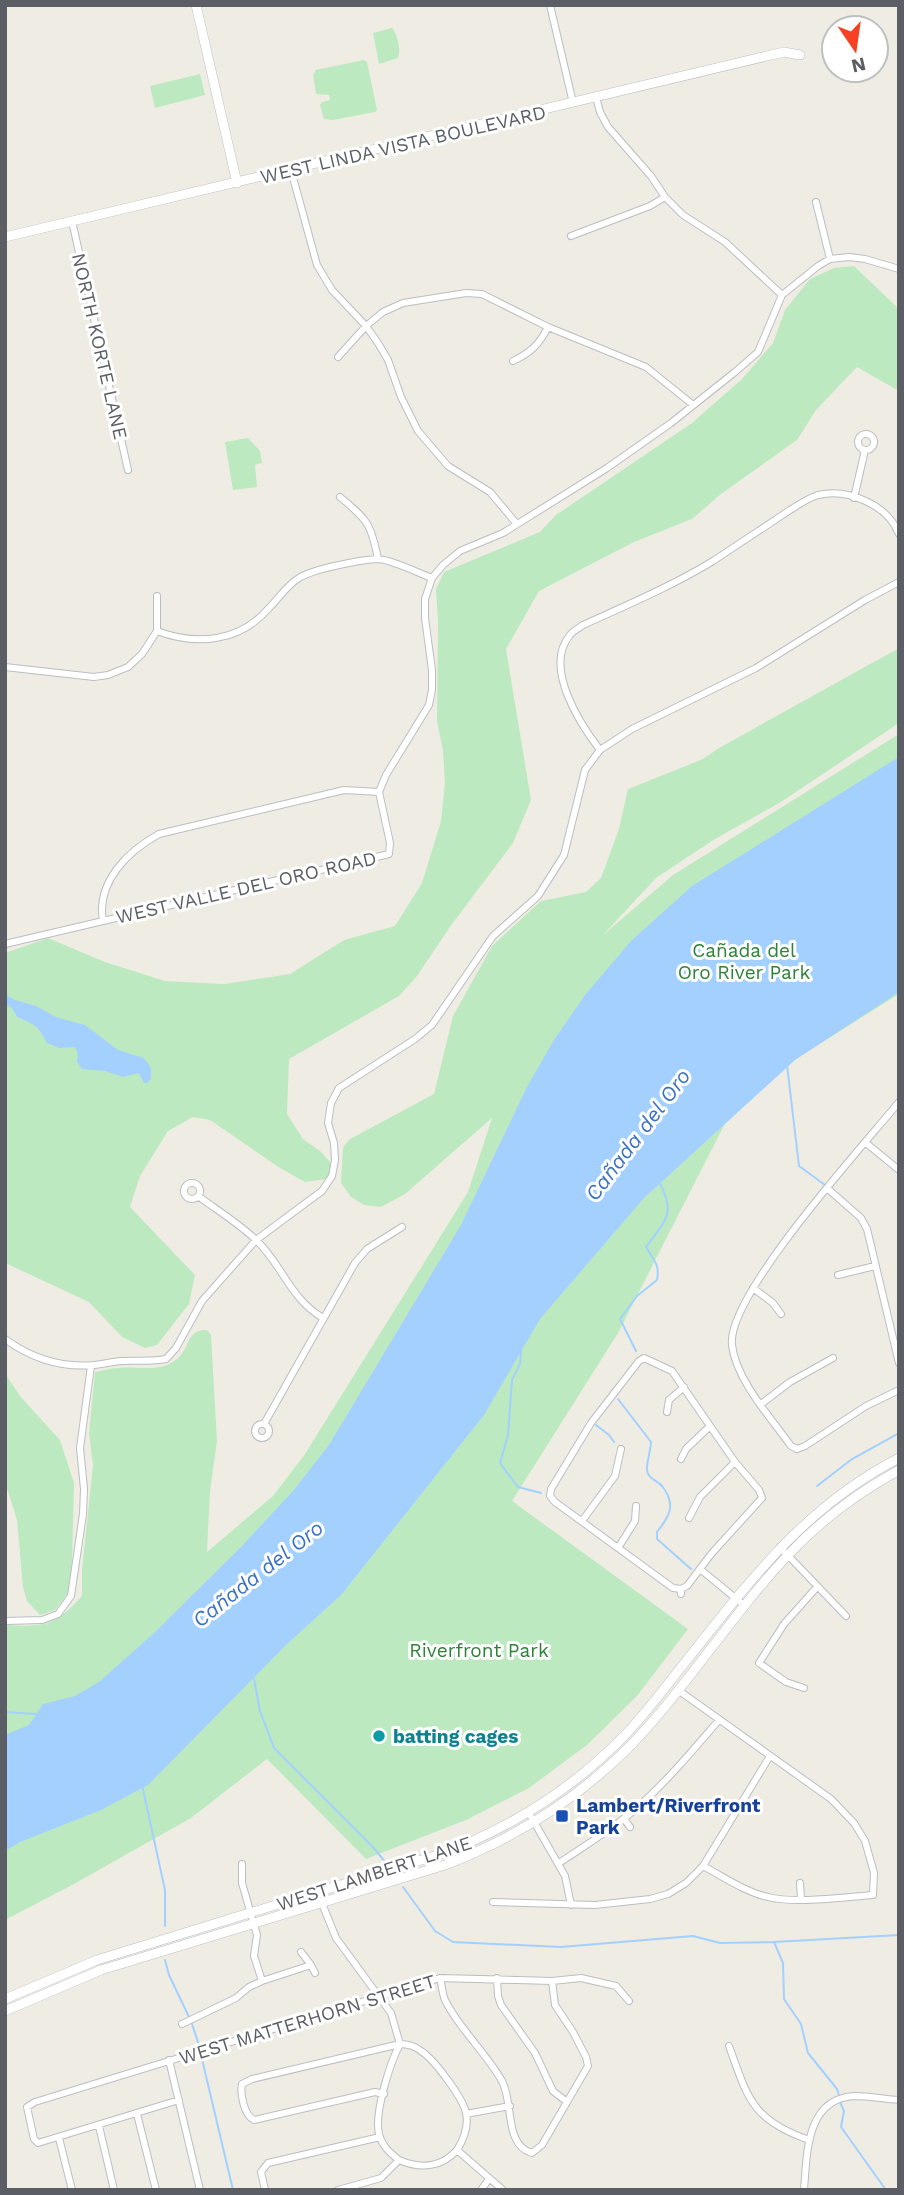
<svg xmlns="http://www.w3.org/2000/svg" width="904" height="2195" viewBox="0 0 904 2195" font-family="'Work Sans',sans-serif">
	<rect width="100%" height="100%" fill="#efede3"/>
	<path fill="#bde9c1" d="M392 28C398 35 401 50 398 58L379 64 373 33Z
		M364 60 367 62 377 110 375 112 333 120 324 119 320 105 322 102 330 100 329 95 316 94 313 75 316 70Z
		M200 74 205 95 155 108 150 86Z
		M854 266 899 309V391L857 367 816 410 797 440 721 494 692 519 634 542 539 591 506 649 531 800 513 843 452 924 417 976 399 996 289 1059 287 1114 303 1139 320 1151 330 1162V1175L327 1179 305 1182 280 1168 210 1120 193 1117 168 1131 140 1176 130 1207 195 1275 189 1304 157 1345 145 1348 122 1337 89 1302 5 1263V953L48 938 105 962 165 981 224 984 290 974 344 940 395 926 422 883 441 821 445 783 443 751 437 721 438 621 436 589 444 572 540 532 556 515 692 423 742 379 773 343 785 310 810 279 834 268Z
		M248 438 260 451 262 463 255 465 257 487 233 490 225 442Z
		M899 648V723L781 802 715 839 656 878 603 935 673 875 899 734V994L764 1079 735 1104 618 1333 512 1501 688 1629 637 1696 587 1745 529 1788 466 1820 366 1859 267 1759 191 1818 74 1884 5 1920V1625C45 1627 55 1626 82 1596V1570L93 1465 89 1434 95 1372C103 1371 110 1368 118 1368 139 1366 160 1373 177 1359 190 1349 186 1329 207 1330L211 1335 217 1441 210 1491 207 1552 273 1496 305 1454 468 1192 492 1118 405 1194 381 1207 364 1205 351 1197 341 1183 343 1147 350 1139 434 1094 453 1016 492 946 541 901 586 892 601 878 619 829 628 789 703 759 719 748Z
		M5 1373 20 1396 60 1440 74 1483 72 1562 68 1593 55 1610 40 1615 27 1601 23 1587 17 1520 5 1482Z"/>
	<path fill="#a3d0ff" d="M899 757V992L795 1060 644 1198 540 1319 484 1415 341 1595 287 1644 148 1785 101 1810 20 1842 5 1851V1735L29 1725 43 1704 75 1696 99 1682 154 1633 241 1547 293 1491 329 1445 461 1225 527 1087 554 1040 585 995 631 941 692 886Z
		M5 994 15 1000 36 1006 56 1017 85 1025 118 1050 144 1058 151 1068V1079L147 1083H144L139 1073 123 1077 105 1071 82 1069 77 1062 78 1054 75 1047 59 1048 47 1043C38 1026 35 1024 17 1017L12 1008 5 1004Z"/>
	<g fill="none" stroke-linecap="round" stroke-linejoin="round">
		<path stroke="#a3d0ff" stroke-width="2" d="M787 1065 799 1166 825 1185
			M521 1351 520 1364 512 1380 508 1435 500 1463 518 1487 541 1493
			M636 1351 620 1319 637 1296 657 1280C660 1264 654 1261 646 1247 665 1220 677 1215 659 1182
			M618 1399 651 1442C651 1448 646 1466 647 1470 648 1479 657 1480 662 1486 677 1505 669 1517 657 1532V1539L691 1569
			M596 1425 609 1435 614 1442
			M817 1486 852 1459 899 1433
			M254 1679 260 1711 274 1748 373 1847 386 1863
			M5 1712 36 1714
			M142 1785 165 1890V1926
			M403 1887 435 1931 453 1942 561 1947 693 1936 720 1943 774 1942 899 1935
			M774 1942 783 1963 784 1999 801 2024 808 2053 837 2089 839 2096
			M165 1960 169 1975 189 2017
			M192 2024 199 2045
			M201 2055 233 2190
			M840 2102 844 2111 841 2127 886 2190"/>
		<defs>
			<path id="street" d="M550 5 573 103
				M596 97 600 112 608 127 651 176 665 197 683 215 725 242 782 295
				M291 170 317 265 332 290 366 326 378 343 388 360 401 397 418 431 448 466 490 492 516 523
				M816 202 830 259
				M72 221 128 470
				M571 236 650 206 665 197
				M338 357 366 326 383 312 403 303 466 293 482 294 548 327 646 367 692 404
				M513 361C530 353 539 345 548 327
				M858 442a8 8 0 1 1 16 0a8 8 0 1 1-16 0Z
				M340 497C368 520 371 524 378 559
				M854 498 865 450
				M157 631C197 646 240 642 269 608 279 598 286 586 299 578 313 569 360 560 377 559 391 559 418 573 432 578
				M5 667 94 677 108 675 128 667 142 654 157 631V596
				M600 750C580 724 543 667 570 635 573 631 579 628 583 625 627 605 672 586 713 561 736 546 758 531 781 516 792 509 805 499 818 495 848 488 888 505 899 534
				M103 921C96 882 128 851 159 834L344 790 379 792
				M5 944 389 854 390 843 379 792 386 775 429 705 432 690V670L425 618V599L432 578 443 565 460 551 503 533 607 468 671 423 735 372 758 352 782 295 818 266 830 259 849 257 865 259 899 269
				M866 1143 899 1170
				M184 1191a8 8 0 1 1 16 0a8 8 0 1 1-16 0Z
				M828 1189 861 1218 867 1229 899 1363
				M198 1196C217 1210 238 1223 255 1239 283 1265 289 1298 323 1318
				M838 1275 875 1266
				M753 1288 773 1303 781 1314
				M5 1339C31 1358 61 1368 94 1365 103 1364 112 1362 121 1361 136 1360 151 1362 166 1359L176 1348 202 1301 256 1240 322 1191 332 1176 335 1160 334 1143 328 1123 331 1103 339 1088 415 1039 432 1025 493 936 538 896 564 855 585 770 600 750 632 729 756 668 865 600 899 582
				M761 1404 790 1382 833 1358
				M667 1412 669 1400 684 1387
				M255 1431a7 7 0 1 1 14 0a7 7 0 1 1-14 0Z
				M264 1424 355 1263 367 1249 402 1227
				M797 1449 791 1446C771 1418 736 1380 732 1345 726 1296 864 1145 899 1102
				M797 1449 805 1446 866 1406 899 1390
				M681 1459 686 1449 710 1426
				M689 1518 700 1497 735 1462
				M582 1521 615 1476 621 1449
				M780 1547 846 1616
				M618 1548 635 1521 636 1506
				M700 1569 745 1606
				M681 1589 687 1586 712 1553 762 1498
				M681 1594V1589L673 1588 555 1502 550 1496 551 1489 591 1423 639 1361 644 1358 672 1371 735 1462 759 1490 762 1498
				M5 1621 42 1620 58 1614 71 1596 83 1514 84 1489 80 1448 91 1366
				M804 1688 786 1682 759 1663 784 1624 817 1587
				M678 1690 831 1799 854 1823 865 1841 874 1873 873 1895C844 1897 795 1904 768 1897 745 1892 724 1877 703 1866
				M529 1813 565 1876 571 1905
				M624 1819 630 1827
				M559 1863C586 1845 614 1828 638 1807 668 1780 693 1750 719 1720
				M242 1864V1883L257 1935 254 1956 262 1981 311 1965 315 1973
				M800 1883 801 1899
				M321 1901 336 1938 391 2013 400 2044C408 2044 415 2046 421 2051 434 2059 463 2098 466 2113 469 2127 464 2139 457 2150L503 2190
				M493 1902 595 1905 650 1899 668 1894 686 1883 703 1866 770 1756
				M301 1952 311 1965
				M440 1978C442 1985 442 1993 445 2000 457 2026 487 2054 502 2081 514 2104 504 2145 532 2153L542 2145 588 2066 586 2057 573 2032 555 2005 552 1981
				M497 1978 498 1996 501 2005 535 2053 553 2091 567 2102
				M182 2024 236 1998 249 1987 262 1981
				M729 2046C748 2099 752 2120 809 2140
				M169 2060 200 2190
				M384 2094 375 2092 254 2120C244 2115 240 2094 242 2084L252 2079 400 2044
				M179 2100 38 2143 34 2139 27 2107 35 2102 440 1978 552 1981 581 1978 616 1986 629 2001
				M137 2114 156 2190
				M466 2114 510 2106
				M99 2126 114 2190
				M59 2138 72 2190
				M399 2160C390 2153 382 2146 379 2134 374 2113 390 2063 400 2044
				M265 2190 261 2172 268 2163 380 2137
				M338 2190 381 2178 399 2160C420 2169 441 2168 457 2150
				M481 2190 489 2179
				M804 2190C807 2153 806 2098 855 2096 870 2096 884 2099 899 2100"/>
			<path id="secondary" d="M196 5 237 183
				M5 237 784 52 800 55
				M5 1999 97 1960 441 1854C510 1828 570 1791 622 1738 644 1716 663 1690 683 1665 748 1583 804 1507 899 1458
				M5 2011 101 1970 445 1865C515 1838 577 1800 630 1746 688 1686 732 1614 789 1554 821 1520 859 1492 899 1470"/>
		</defs>
		<use href="#street" stroke="#bbbdc3" stroke-width="8"/>
		<use href="#secondary" stroke="#bcbec5" stroke-width="10"/>
		<use href="#street" stroke="#fff" stroke-width="6"/>
		<use href="#secondary" stroke="#fff" stroke-width="9"/>
	</g>
	<circle fill="#0f9aa8" stroke="#fff" stroke-width="2.5" cx="379" cy="1736" r="7"/>
	<rect fill="#1a4fb4" stroke="#fff" stroke-width="2.5" x="555" y="1809" width="14" height="14" rx="3.5"/>
	<g text-anchor="middle" stroke-width="6" stroke-linejoin="round" paint-order="stroke">
		<g font-size="19" fill="#5b5f65" stroke="#fff">
			<text transform="translate(403 144) rotate(-13)" y="7">WEST LINDA VISTA BOULEVARD</text>
			<text transform="translate(100 346) rotate(77)" y="7">NORTH KORTE LANE</text>
			<text transform="translate(246 887) rotate(-13)" y="7">WEST VALLE DEL ORO ROAD</text>
			<text transform="translate(374 1873) rotate(-18)" y="7">WEST LAMBERT LANE</text>
			<text transform="translate(307 2019) rotate(-17)" y="7">WEST MATTERHORN STREET</text>
		</g>
		<g font-size="19" fill="#2d8238" stroke="#fff">
			<text x="744" y="957">Cañada del<tspan x="744" dy="22">Oro River Park</tspan></text>
			<text x="479" y="1657">Riverfront Park</text>
		</g>
		<g font-size="19" font-weight="bold" fill="#0d838f" stroke="#fff" text-anchor="start">
			<text x="393" y="1743">batting cages</text>
		</g>
		<g font-size="19" font-weight="bold" fill="#164399" stroke="#fff" text-anchor="start">
			<text x="576" y="1812">Lambert/Riverfront<tspan x="576" dy="22">Park</tspan></text>
		</g>
		<g font-size="21" font-style="italic" fill="#3a72c3" stroke="#fff">
			<text transform="translate(638 1135) rotate(-53)" y="7">Cañada del Oro</text>
			<text transform="translate(258 1574) rotate(-38)" y="7">Cañada del Oro</text>
		</g>
	</g>
	<rect width="904" height="2195" fill="none" stroke="#5b5f65" stroke-width="14"/>
	<g transform="translate(855 49) rotate(167)"><circle r="33" fill="#ffffff" stroke="#bdbfc1" stroke-width="2"/>
	<path d="M0-5L12 26L0 18L-12 26Z" fill="#f64222"/>
	<text y="-10" font-size="19" font-weight="bold" text-anchor="middle" fill="#5b5f65">N</text>
	</g>
</svg>
